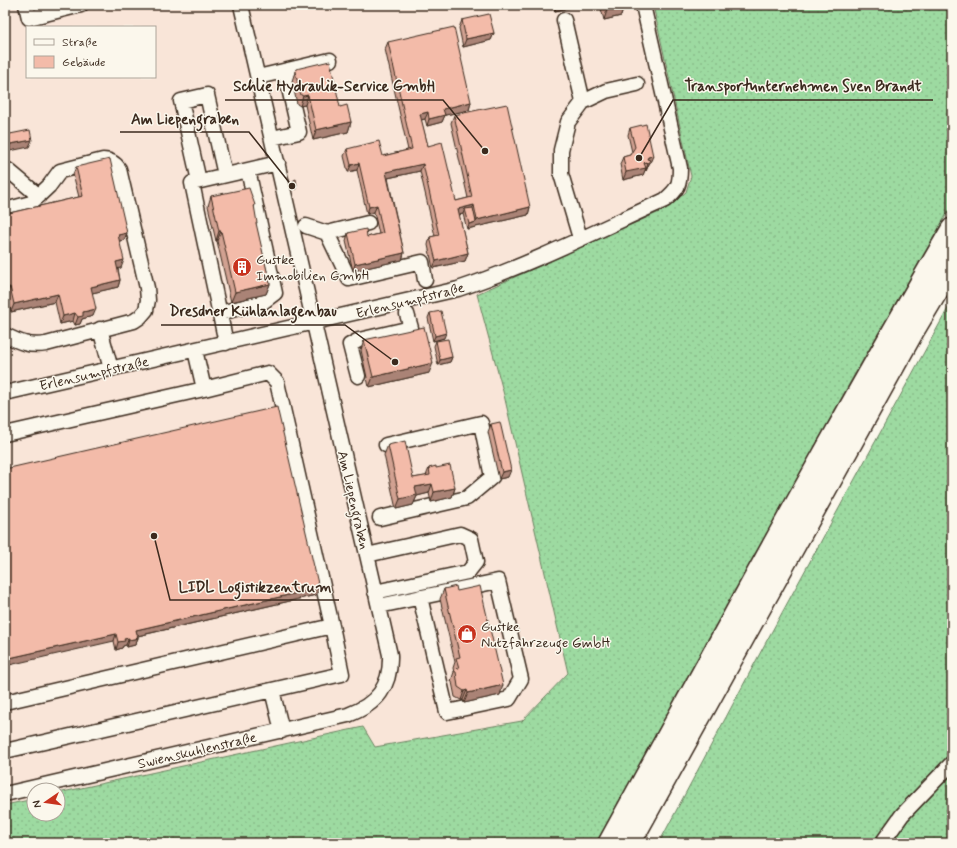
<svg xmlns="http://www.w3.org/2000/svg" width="957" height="848" viewBox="0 0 957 848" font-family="Mynerve,sans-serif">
	<defs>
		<pattern id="grass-dots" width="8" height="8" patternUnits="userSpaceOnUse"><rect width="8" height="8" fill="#9ddaa1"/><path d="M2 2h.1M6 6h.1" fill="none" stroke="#88bb8a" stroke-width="1.8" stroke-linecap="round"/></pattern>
	</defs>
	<rect width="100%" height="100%" fill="#fbf7ec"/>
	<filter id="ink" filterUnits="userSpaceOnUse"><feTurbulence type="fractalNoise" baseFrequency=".025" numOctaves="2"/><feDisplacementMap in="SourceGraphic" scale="8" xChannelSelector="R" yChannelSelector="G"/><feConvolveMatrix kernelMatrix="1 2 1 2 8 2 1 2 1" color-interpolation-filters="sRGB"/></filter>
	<g filter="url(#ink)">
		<path fill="#f9e5d8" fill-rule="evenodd" d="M5 5H653L691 176 686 192 666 209 478 294 504 395 568 673 522 721 375 747 362 727 58 793V790H34V799L5 805ZM27 27H155V77H27Z"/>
		<path fill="url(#grass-dots)" stroke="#6c8260" d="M653 5H952V205L852 379 596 843H5V805L34 799V814H58V793L363 727 375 747 522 721 568 673 504 395 477 294 666 209 686 192 691 176Z
			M952 301V843H659L765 644Z"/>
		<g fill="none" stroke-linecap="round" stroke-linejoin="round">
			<defs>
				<path id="minor" d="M26 5 29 18 81 5
					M564 20 583 102
					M258 77 330 60
					M272 138 299 132 285 71
					M5 170H8L39 196
					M199 181 181 101 207 95 225 175
					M5 210 31 203 49 186 60 171 103 160C111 160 115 163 119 169L147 288 148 300 146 310 140 317 134 321 46 344C30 347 19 342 5 335
					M306 226 327 233 368 223
					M327 233 349 279 422 262 425 280
					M580 238 561 174V150L568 122 583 102 606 91 637 84
					M220 313 263 302 275 293 248 170
					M100 329 111 369
					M226 343 192 183 278 163
					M358 376 350 345 359 340 411 328 407 314
					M5 393 458 289C529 265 597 231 665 200 678 189 680 185 680 168L643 5
					M5 434 204 389 195 350
					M380 518 467 498 492 477 481 423 386 445
					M367 555 460 534 471 539 476 562 468 572 375 592
					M379 606 498 581 521 679 509 699 447 712 420 597
					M272 690 282 731
					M5 702 332 626 277 382 268 373 204 389
					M5 751 342 674 332 626
					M5 794 348 715C377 704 391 687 390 655L241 5
					M882 843 902 815 952 763"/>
				<path id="highway" d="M609 843C722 638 834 431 952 229
					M630 843 915 328 952 266"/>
			</defs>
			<use href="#minor" stroke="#3b2a1e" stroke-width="17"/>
			<use href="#highway" stroke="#3b2a1e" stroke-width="24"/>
			<use href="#minor" stroke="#fbf7ec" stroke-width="14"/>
			<use href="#highway" stroke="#fbf7ec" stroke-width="21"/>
		</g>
		<path fill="#d1a191" stroke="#3b2a1e" d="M553 5H580L555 11Z
			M600 5H624L621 16 604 20Z
			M462 20 494 33 491 40 463 47 459 28Z
			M388 42 471 102 469 110 445 115 442 122 427 126 425 119 421 120 428 146 456 201 468 198 451 123 454 115 530 207 528 215 467 229 463 214 459 215 468 253 465 261 433 268 428 245 430 237 435 236 420 171 388 178 404 253 402 260 353 271 346 241 348 233 367 237 379 234 374 212 367 214 357 170 348 172 344 156 347 149 383 156 408 150 385 49Z
			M296 69 340 107 351 122 348 132 313 140 305 105 300 106 297 104 292 81Z
			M630 128 650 163 649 164 646 171 645 170 643 175 623 180 620 164 623 157 630 155 632 152 628 135Z
			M76 167 127 233 124 240 119 241 121 268H118L120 280 118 287 92 293 93 316 82 319 80 324 75 325 73 321 60 324 55 302 11 312 7 294 5 214 79 197 73 174Z
			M294 180 296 189H294L293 182Z
			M211 196 255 205 254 208 256 226 270 284 266 294 231 302 217 241H216L208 206Z
			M430 313 444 338 433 341 428 318Z
			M364 340 429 373 369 387 361 350Z
			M436 341 452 357 450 362 438 365 434 346Z
			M491 424 508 477 499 479 488 432Z
			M388 445 413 478 426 476 429 468H436L455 488 452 497 431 502 429 493 417 496 413 505 396 509 384 455Z
			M5 469 319 588 316 595 138 636V638L135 645 127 647 126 645 123 646 122 648 116 650 114 641Z
			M444 589 457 591 500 695 464 703 463 700H461L455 697 452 682 451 681 454 672 453 668 455 662 440 599Z"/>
		<path fill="#aa8376" stroke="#3b2a1e" d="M557 5H580L555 11Z
			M624 6 621 16 604 20 607 10Z
			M494 33 491 40 463 47 466 39Z
			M308 95 305 105 300 106 303 96Z
			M471 102 469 110 441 116 443 109Z
			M428 112 425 119 417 121 420 114Z
			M445 115 442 122 427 126 429 119Z
			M351 122 348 132 313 140 316 130Z
			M32 140 29 147 5 152V145Z
			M653 156 650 163 649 164 646 171 648 163 646 162 648 157Z
			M645 162 643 168H646L643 175 623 180 626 172 644 163Z
			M359 163 357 170 348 172 351 165Z
			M423 164 420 171 383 179 386 172Z
			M377 205 374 212 367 214 369 207Z
			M474 205 471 212 465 209 463 214 455 216 458 209Z
			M530 207 528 215 467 229 469 224 476 222 477 220Z
			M219 231H221L217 241H216Z
			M127 233 124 240 115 242 118 235Z
			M404 253 402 260 353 271 355 264Z
			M468 253 465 261 433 268 436 261Z
			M124 260 121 268 114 269 116 262Z
			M120 280 118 287 88 294 91 287Z
			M270 284 266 294 231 302 235 292Z
			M10 287 7 294H5V288Z
			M58 294 55 302 11 312 14 304Z
			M96 309 93 316 82 319 80 324 75 325 78 317 83 312Z
			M75 313 73 321 60 324 63 316Z
			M446 333 444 338 433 341 435 336Z
			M452 357 450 362 438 365 440 360Z
			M433 363 429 373 369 387 373 377Z
			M511 470 508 477 499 479 502 472Z
			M432 484 429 493 417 496 413 505 396 509 400 499 415 487Z
			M455 488 452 497 431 502 434 492Z
			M319 588 316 595 133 637 136 630Z
			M116 634 114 641 5 666V659Z
			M129 638 126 645 123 646 122 648 116 650 118 642 124 639Z
			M138 638 135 645 127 647 129 640Z
			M503 685 500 695 464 703 468 693Z
			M467 690 463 700H461L464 691Z"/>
		<path fill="#f3bba9" stroke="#3b2a1e" d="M606 5H624V6L607 10Z
			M489 14 494 33 466 39 462 20Z
			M454 27 471 102 443 109 445 115 429 119 428 112 420 114 428 146 442 142 456 201 472 197 454 115 507 104 530 207 477 220 474 205 458 209 468 253 436 261 430 237 439 235 423 164 386 172 404 253 355 264 348 233 366 229 367 237 383 233 377 205 369 207 359 163 351 165 347 149 379 141 383 156 412 149 388 42Z
			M330 61 340 107 347 105 351 122 316 130 308 95 303 96 301 95 295 72 296 69Z
			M646 124 653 156 648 157 647 159 650 160 648 163 645 162 644 163 646 168 626 172 623 157 630 155 635 147 630 128Z
			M30 130 32 140 5 145V135Z
			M110 159 127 233 118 235 124 260 116 262 120 280 91 287 96 309 83 312V316L78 317 75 313 63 316 58 294 14 304 10 287 5 288V214L83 196 76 167Z
			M296 179 297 186 295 187 294 180Z
			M249 188 255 205H254L257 223H256L270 284 235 292 221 231H219L211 196Z
			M473 208 476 222 469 224 465 209Z
			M441 311 446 333 435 336 430 313Z
			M424 327 433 363 373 377 364 340Z
			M448 339 452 357 440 360 436 341Z
			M277 407 319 588 136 630 138 638 129 640V638L124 639 125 641 118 642 116 634 5 659V469Z
			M500 422 511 470 502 472 491 424Z
			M405 441 413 478 430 475 429 468 436 466V468L450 465 455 488 434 492 432 484 415 487 417 495 400 499 388 445Z
			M456 586 457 591 480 586 503 685 468 693 467 690 464 691 458 687 456 672 454 671 457 668H459L456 658 460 657 444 589Z"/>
	</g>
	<defs>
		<symbol id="building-disc" viewBox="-11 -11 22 22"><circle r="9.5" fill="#c8321e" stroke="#fbf7ec"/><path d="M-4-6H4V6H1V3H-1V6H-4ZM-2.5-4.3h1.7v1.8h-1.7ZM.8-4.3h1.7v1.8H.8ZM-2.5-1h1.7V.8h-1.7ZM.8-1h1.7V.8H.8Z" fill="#fff"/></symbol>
		<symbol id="shop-disc" viewBox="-11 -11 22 22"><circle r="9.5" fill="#c8321e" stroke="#fbf7ec"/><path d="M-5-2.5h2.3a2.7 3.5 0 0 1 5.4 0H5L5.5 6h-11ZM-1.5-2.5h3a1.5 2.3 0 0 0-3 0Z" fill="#fff"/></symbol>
	</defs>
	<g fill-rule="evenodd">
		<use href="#building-disc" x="231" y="256" width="22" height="22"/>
		<use href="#shop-disc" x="456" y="623" width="22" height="22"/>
	</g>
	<g text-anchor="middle" stroke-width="3" stroke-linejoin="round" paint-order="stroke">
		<g font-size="14" fill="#3b2a1e" stroke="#fbf7ec" text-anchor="start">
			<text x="256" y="264">Gustke<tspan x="256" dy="16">Immobilien GmbH</tspan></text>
			<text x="481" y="631">Gustke<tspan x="481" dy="16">Nutzfahrzeuge GmbH</tspan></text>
		</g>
		<g font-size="14" fill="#3b2a1e" stroke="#fbf7ec">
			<text transform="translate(410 300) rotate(-14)" y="5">Erlensumpfstraße</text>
			<text transform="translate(94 373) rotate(-13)" y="5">Erlensumpfstraße</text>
			<text transform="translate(354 500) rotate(77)" y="5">Am Liepengraben</text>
			<text transform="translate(197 750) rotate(-13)" y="5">Swienskuhlenstraße</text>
		</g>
	</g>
	<path fill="none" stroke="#3b2a1e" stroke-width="1.5" d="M639 158L673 100H933M485 151L443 100H225M292 186L249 132H120M395 362L345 325H161M154 536L170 600H339"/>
	<g fill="#3b2a1e" stroke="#fbf7ec" stroke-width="1.5">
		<circle cx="639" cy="158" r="4"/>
		<circle cx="485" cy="151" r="4"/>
		<circle cx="292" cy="186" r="4"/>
		<circle cx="395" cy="362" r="4"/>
		<circle cx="154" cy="536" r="4"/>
	</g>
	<g font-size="15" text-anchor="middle" font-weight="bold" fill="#3b2a1e" stroke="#fbf7ec" stroke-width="3" stroke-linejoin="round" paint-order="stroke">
		<text x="803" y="91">Transportunternehmen Sven Brandt</text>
		<text x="334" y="91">Schlie Hydraulik-Service GmbH</text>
		<text x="185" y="124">Am Liepengraben</text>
		<text x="253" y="316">Dresdner Kühlanlagenbau</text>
		<text x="255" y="592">LIDL Logistikzentrum</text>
	</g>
	<rect width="957" height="848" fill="none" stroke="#fbf7ec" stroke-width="20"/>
	<rect x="10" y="10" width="937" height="828" fill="none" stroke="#3b2a1e" stroke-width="1.5" filter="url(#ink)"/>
	<rect x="26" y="26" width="130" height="52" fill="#fbf7ec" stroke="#aea59a"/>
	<rect x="34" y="39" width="20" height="6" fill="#fbf7ec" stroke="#aea59a"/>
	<text x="62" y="46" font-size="12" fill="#3b2a1e">Straße</text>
	<rect x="34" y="56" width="20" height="12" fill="#f3bba9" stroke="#aea59a"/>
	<text x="62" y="66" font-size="12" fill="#3b2a1e">Gebäude</text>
	<g transform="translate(46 802) rotate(257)"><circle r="19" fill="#fbf7ec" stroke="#aea59a"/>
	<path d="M0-3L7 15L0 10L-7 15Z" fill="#c8321e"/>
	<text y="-6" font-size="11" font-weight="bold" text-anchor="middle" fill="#3b2a1e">N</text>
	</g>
</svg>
